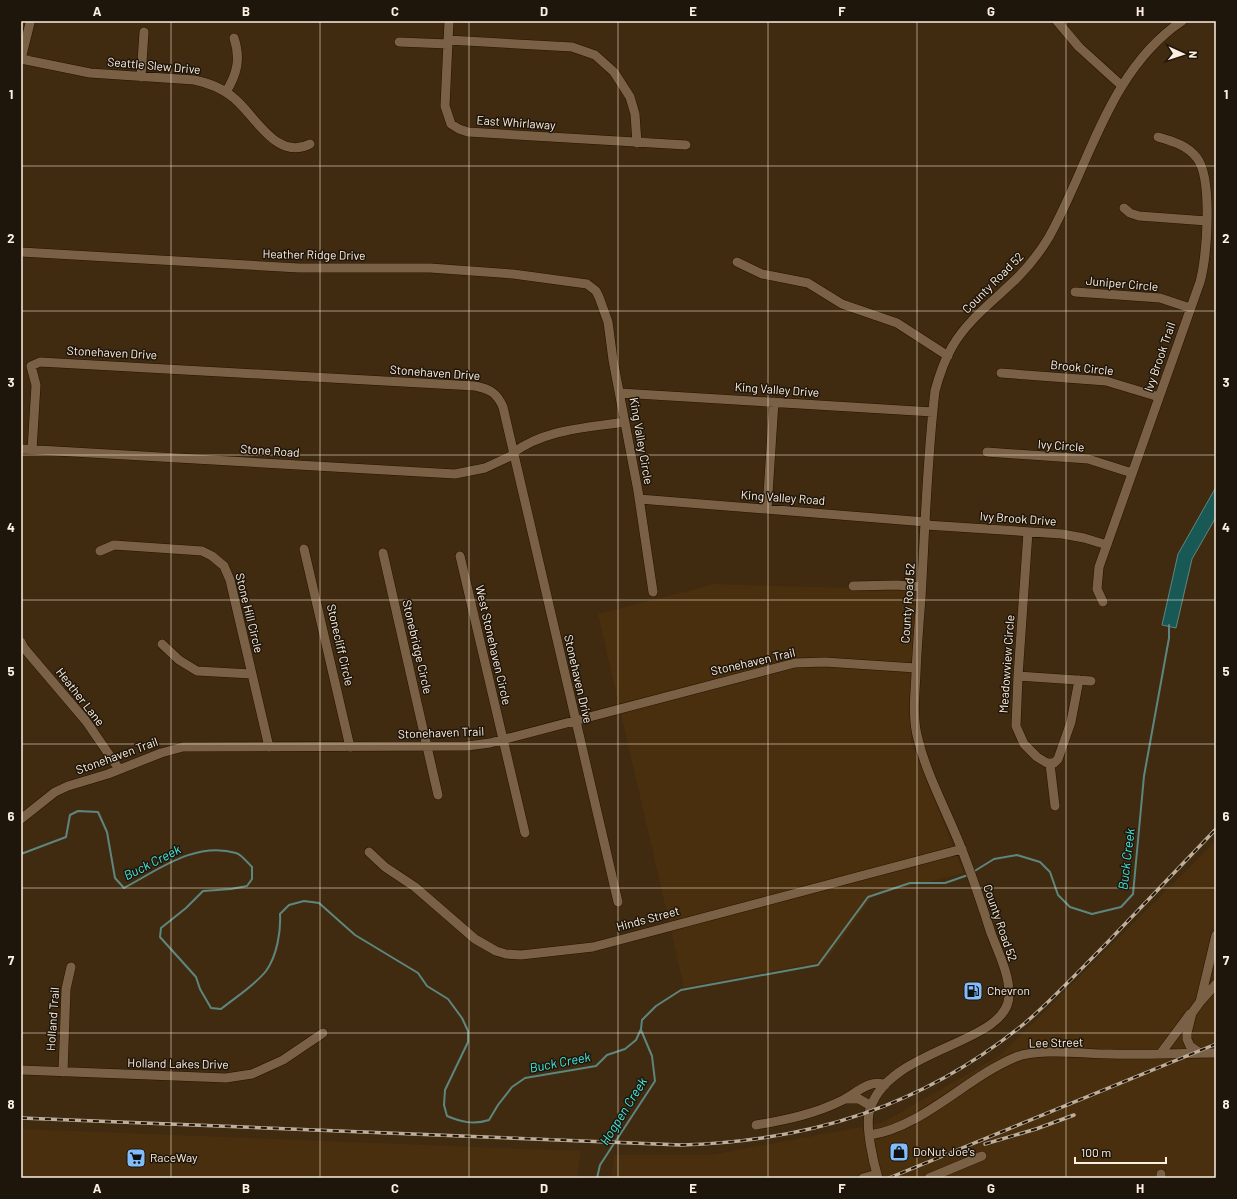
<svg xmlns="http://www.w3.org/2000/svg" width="1237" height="1199" viewBox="0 0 1237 1199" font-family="Barlow,sans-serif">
	<rect width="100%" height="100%" fill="#402b10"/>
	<path fill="#492f0d" d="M715 584 919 590 911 742 964 873 873 895 826 961 684 987 598 614Z
		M1216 841V1178H611L614 1155H711L882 1123 1001 1055Z
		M21 1129 581 1151 577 1178H21Z"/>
	<path fill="#195955" stroke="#5d867f" d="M1216 487V517L1192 559 1176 628 1162 625 1178 554Z"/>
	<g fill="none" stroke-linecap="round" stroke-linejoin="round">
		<path stroke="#5d867f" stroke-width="2" d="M21 854 66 837 70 815 78 811 98 812 107 832 115 878 124 888C158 870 195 841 236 853 241 854 248 863 252 867V879L247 886 231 889 203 891 186 908 161 928 160 937 196 977 200 989 211 1008 221 1009C236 997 255 985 266 971 277 956 281 931 280 914L289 905 304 901 319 903 355 935 418 973 427 986 448 999 462 1018 468 1031V1042L445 1090 444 1105 447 1116C461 1122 474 1125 489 1120L498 1105 512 1087 525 1078 596 1066 607 1055 625 1049 636 1040 641 1029 642 1020 656 1006 681 990 818 965 868 897 910 883H945L968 875
			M973 872 994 859 1017 855 1040 862 1050 872 1058 895 1070 907 1092 914 1121 907 1133 894 1144 776 1169 638V625
			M597 1178 600 1165 655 1081 652 1056 641 1030"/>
		<defs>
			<path id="minor" d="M449 21 445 106 451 124 459 129 468 132 686 145
				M1057 21 1079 47 1122 86
				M448 40 572 47 595 55 614 72 630 97 635 114 637 143
				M399 42 448 44
				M21 59 90 73 194 80C209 83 223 88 235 99 256 117 277 161 310 144
				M21 59 30 23
				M141 77 144 32
				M226 92C237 74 241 59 234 38
				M1124 208 1130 213 1139 216 1207 221
				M21 252 299 268H430L513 274 587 284 596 291 599 297 608 322 613 360 638 491 653 592
				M737 262 762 274 808 283 842 304 897 323 948 356
				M1075 292 1160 298 1190 308
				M1001 373 1106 381 1159 397
				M620 393 933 412
				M21 449 455 474 485 468 513 455
				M32 450 36 385 31 366 40 362 475 386C490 389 497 393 503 407L618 902
				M987 452 1088 459 1132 473
				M513 453C545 429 586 428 625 422
				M639 499 926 522
				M767 509 774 402
				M926 525 1062 534 1084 538 1107 545
				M1028 532 1018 676 1016 726 1024 744 1037 757 1047 763H1054L1058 759 1071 722 1079 680
				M304 549 350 747
				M100 551 114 545 202 551 212 556 224 566 230 580 269 747
				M383 553 438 795
				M460 556 525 833
				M853 586 897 585 921 587
				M1103 602 1097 589 1099 567 1200 282C1207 257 1213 179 1197 158 1187 145 1172 141 1158 137
				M21 642 24 648 86 721 119 769
				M162 644 179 660 197 671 252 674
				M1018 676 1091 681
				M1050 764 1055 806
				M21 819 55 792 68 786 108 774 161 753 183 747 467 746 490 743 795 663 825 662 916 668
				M369 852 385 867 415 887 475 939 496 951 506 954 521 955 593 947 962 849
				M1201 1001 1216 984
				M1161 1053 1190 1014
				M1200 1053 1190 1046 1187 1039V1033L1192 1013 1200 1002 1216 935
				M21 1070 226 1078 252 1074 283 1060 323 1033
				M63 1072 66 989 71 967
				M845 1099H859L871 1106
				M756 1125C786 1120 815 1114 843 1100 855 1094 871 1078 885 1085
				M870 1135C923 1127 967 1077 1016 1057 1039 1048 1084 1054 1110 1054 1145 1055 1181 1053 1216 1053
				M863 1178 877 1174
				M878 1178C873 1161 866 1130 869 1113 884 1047 1007 1046 1009 996 1010 975 998 952 991 933 980 899 969 865 955 833 942 802 926 772 918 739 912 717 915 695 916 673 917 648 919 623 921 598 925 529 927 459 935 391 939 376 944 361 952 347 968 319 994 301 1017 278 1029 266 1040 252 1049 237 1090 164 1109 70 1182 21
				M929 1178 982 1156
				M1161 1178V1174"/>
		</defs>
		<use href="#minor" stroke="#261200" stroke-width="10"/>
		<use href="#minor" stroke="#7a6146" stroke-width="9"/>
		<defs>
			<path id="rail" d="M21 1118 681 1145C811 1141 923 1106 1025 1023 1053 999 1078 972 1104 946 1141 907 1179 868 1216 829
				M985 1144 1036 1129 1074 1115
				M889 1178 1216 1044"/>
		</defs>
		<use href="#rail" stroke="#beae9b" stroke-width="3.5"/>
		<use href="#rail" stroke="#1f160b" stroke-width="2" stroke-dasharray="6" stroke-linecap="butt"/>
	</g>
	<path fill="none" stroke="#fdefe0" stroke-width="1" stroke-opacity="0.55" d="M171 21V1178M320 21V1178M469 21V1178M618 21V1178M768 21V1178M917 21V1178M1066 21V1178M21 166H1216M21 311H1216M21 455H1216M21 600H1216M21 744H1216M21 888H1216M21 1033H1216"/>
	<defs>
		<symbol id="fuel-square" viewBox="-11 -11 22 22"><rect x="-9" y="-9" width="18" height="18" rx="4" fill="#80bdfa" stroke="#1f160b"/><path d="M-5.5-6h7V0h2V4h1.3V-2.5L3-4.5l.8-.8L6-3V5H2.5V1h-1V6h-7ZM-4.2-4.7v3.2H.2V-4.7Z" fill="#111"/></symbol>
		<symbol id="shop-square" viewBox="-11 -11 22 22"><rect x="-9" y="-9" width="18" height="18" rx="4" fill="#80bdfa" stroke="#1f160b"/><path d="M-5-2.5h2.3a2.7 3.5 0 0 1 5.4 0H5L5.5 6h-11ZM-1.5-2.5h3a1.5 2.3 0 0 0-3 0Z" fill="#111"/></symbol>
		<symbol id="supermarket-square" viewBox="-11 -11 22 22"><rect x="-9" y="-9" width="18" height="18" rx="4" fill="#80bdfa" stroke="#1f160b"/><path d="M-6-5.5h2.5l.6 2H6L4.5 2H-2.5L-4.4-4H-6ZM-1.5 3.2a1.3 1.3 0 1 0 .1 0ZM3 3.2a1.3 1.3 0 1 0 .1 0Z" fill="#111"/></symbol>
	</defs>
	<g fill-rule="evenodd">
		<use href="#fuel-square" x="962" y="980" width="22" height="22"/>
		<use href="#shop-square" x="888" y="1141" width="22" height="22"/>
		<use href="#supermarket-square" x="125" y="1147" width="22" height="22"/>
	</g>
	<g text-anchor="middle" stroke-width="3" stroke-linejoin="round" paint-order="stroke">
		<g font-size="12" fill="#fdefe0" stroke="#1f160b">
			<text transform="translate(154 66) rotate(5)" y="4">Seattle Slew Drive</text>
			<text transform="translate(516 123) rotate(4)" y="4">East Whirlaway</text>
			<text transform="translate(314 255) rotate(1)" y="4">Heather Ridge Drive</text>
			<text transform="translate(993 283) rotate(-45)" y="4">County Road 52</text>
			<text transform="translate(1122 284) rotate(5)" y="4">Juniper Circle</text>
			<text transform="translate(112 353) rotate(3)" y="4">Stonehaven Drive</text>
			<text transform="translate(1160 357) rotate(-71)" y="4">Ivy Brook Trail</text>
			<text transform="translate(1082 368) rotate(6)" y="4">Brook Circle</text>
			<text transform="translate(435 373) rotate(4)" y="4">Stonehaven Drive</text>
			<text transform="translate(777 390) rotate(4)" y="4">King Valley Drive</text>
			<text transform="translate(641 441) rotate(80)" y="4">King Valley Circle</text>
			<text transform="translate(1061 446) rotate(4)" y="4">Ivy Circle</text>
			<text transform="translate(270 451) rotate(4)" y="4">Stone Road</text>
			<text transform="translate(783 498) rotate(4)" y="4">King Valley Road</text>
			<text transform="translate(1018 519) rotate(4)" y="4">Ivy Brook Drive</text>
			<text transform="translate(908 603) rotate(-86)" y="4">County Road 52</text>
			<text transform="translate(249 613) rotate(76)" y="4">Stone Hill Circle</text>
			<text transform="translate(340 645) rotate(77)" y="4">Stonecliff Circle</text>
			<text transform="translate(493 645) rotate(77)" y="4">West Stonehaven Circle</text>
			<text transform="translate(417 647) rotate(77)" y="4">Stonebridge Circle</text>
			<text transform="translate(753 662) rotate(-13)" y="4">Stonehaven Trail</text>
			<text transform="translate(1007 664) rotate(-86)" y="4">Meadowview Circle</text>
			<text transform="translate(578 679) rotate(77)" y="4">Stonehaven Drive</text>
			<text transform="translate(80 697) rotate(52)" y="4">Heather Lane</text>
			<text transform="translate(441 733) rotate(-2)" y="4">Stonehaven Trail</text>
			<text transform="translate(117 756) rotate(-20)" y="4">Stonehaven Trail</text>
			<text transform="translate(648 919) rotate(-15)" y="4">Hinds Street</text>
			<text transform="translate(1000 923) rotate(71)" y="4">County Road 52</text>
			<text transform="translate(53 1019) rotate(-86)" y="4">Holland Trail</text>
			<text transform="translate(1056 1043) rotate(-1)" y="4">Lee Street</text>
			<text transform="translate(178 1064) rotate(1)" y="4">Holland Lakes Drive</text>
		</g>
		<g font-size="12" fill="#fdefe0" stroke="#1f160b" text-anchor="start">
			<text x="987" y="995">Chevron</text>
			<text x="913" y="1156">DoNut Joe's</text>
			<text x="150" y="1162">RaceWay</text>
		</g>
		<g font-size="13" font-style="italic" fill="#3febe1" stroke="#1f160b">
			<text transform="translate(1126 859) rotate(-83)" y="5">Buck Creek</text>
			<text transform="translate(152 862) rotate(-27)" y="5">Buck Creek</text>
			<text transform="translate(560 1062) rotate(-11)" y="5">Buck Creek</text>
			<text transform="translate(623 1111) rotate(-58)" y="5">Hogpen Creek</text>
		</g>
	</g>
	<rect width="1237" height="1199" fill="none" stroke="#1f160b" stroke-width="44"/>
	<g transform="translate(1183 54) rotate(93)" stroke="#1f160b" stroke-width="3" paint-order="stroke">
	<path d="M0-3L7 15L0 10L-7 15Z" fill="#fdefe0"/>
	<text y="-6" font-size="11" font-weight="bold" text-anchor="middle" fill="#fdefe0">N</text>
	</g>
	<path d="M1075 1157v6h91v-6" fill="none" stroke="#fdefe0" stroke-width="2"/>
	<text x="1081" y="1157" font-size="12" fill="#fdefe0" stroke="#1f160b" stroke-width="3" paint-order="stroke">100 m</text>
	<rect x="22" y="22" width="1193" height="1155" fill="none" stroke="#fdefe0" stroke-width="1.5"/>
	<g font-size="13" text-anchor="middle" font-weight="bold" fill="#fdefe0">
		<text x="97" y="16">A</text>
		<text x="246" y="16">B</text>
		<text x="395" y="16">C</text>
		<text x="544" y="16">D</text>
		<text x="693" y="16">E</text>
		<text x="842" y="16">F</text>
		<text x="991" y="16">G</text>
		<text x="1140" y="16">H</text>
		<text x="11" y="99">1</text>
		<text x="1226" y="99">1</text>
		<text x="11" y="243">2</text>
		<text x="1226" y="243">2</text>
		<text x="11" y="387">3</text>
		<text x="1226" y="387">3</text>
		<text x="11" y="532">4</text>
		<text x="1226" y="532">4</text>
		<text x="11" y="676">5</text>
		<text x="1226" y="676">5</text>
		<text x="11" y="821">6</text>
		<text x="1226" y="821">6</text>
		<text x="11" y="965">7</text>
		<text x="1226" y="965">7</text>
		<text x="11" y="1109">8</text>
		<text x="1226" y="1109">8</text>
		<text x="97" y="1193">A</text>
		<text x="246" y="1193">B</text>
		<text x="395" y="1193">C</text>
		<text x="544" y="1193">D</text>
		<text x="693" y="1193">E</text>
		<text x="842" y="1193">F</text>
		<text x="991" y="1193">G</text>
		<text x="1140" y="1193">H</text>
	</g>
</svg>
